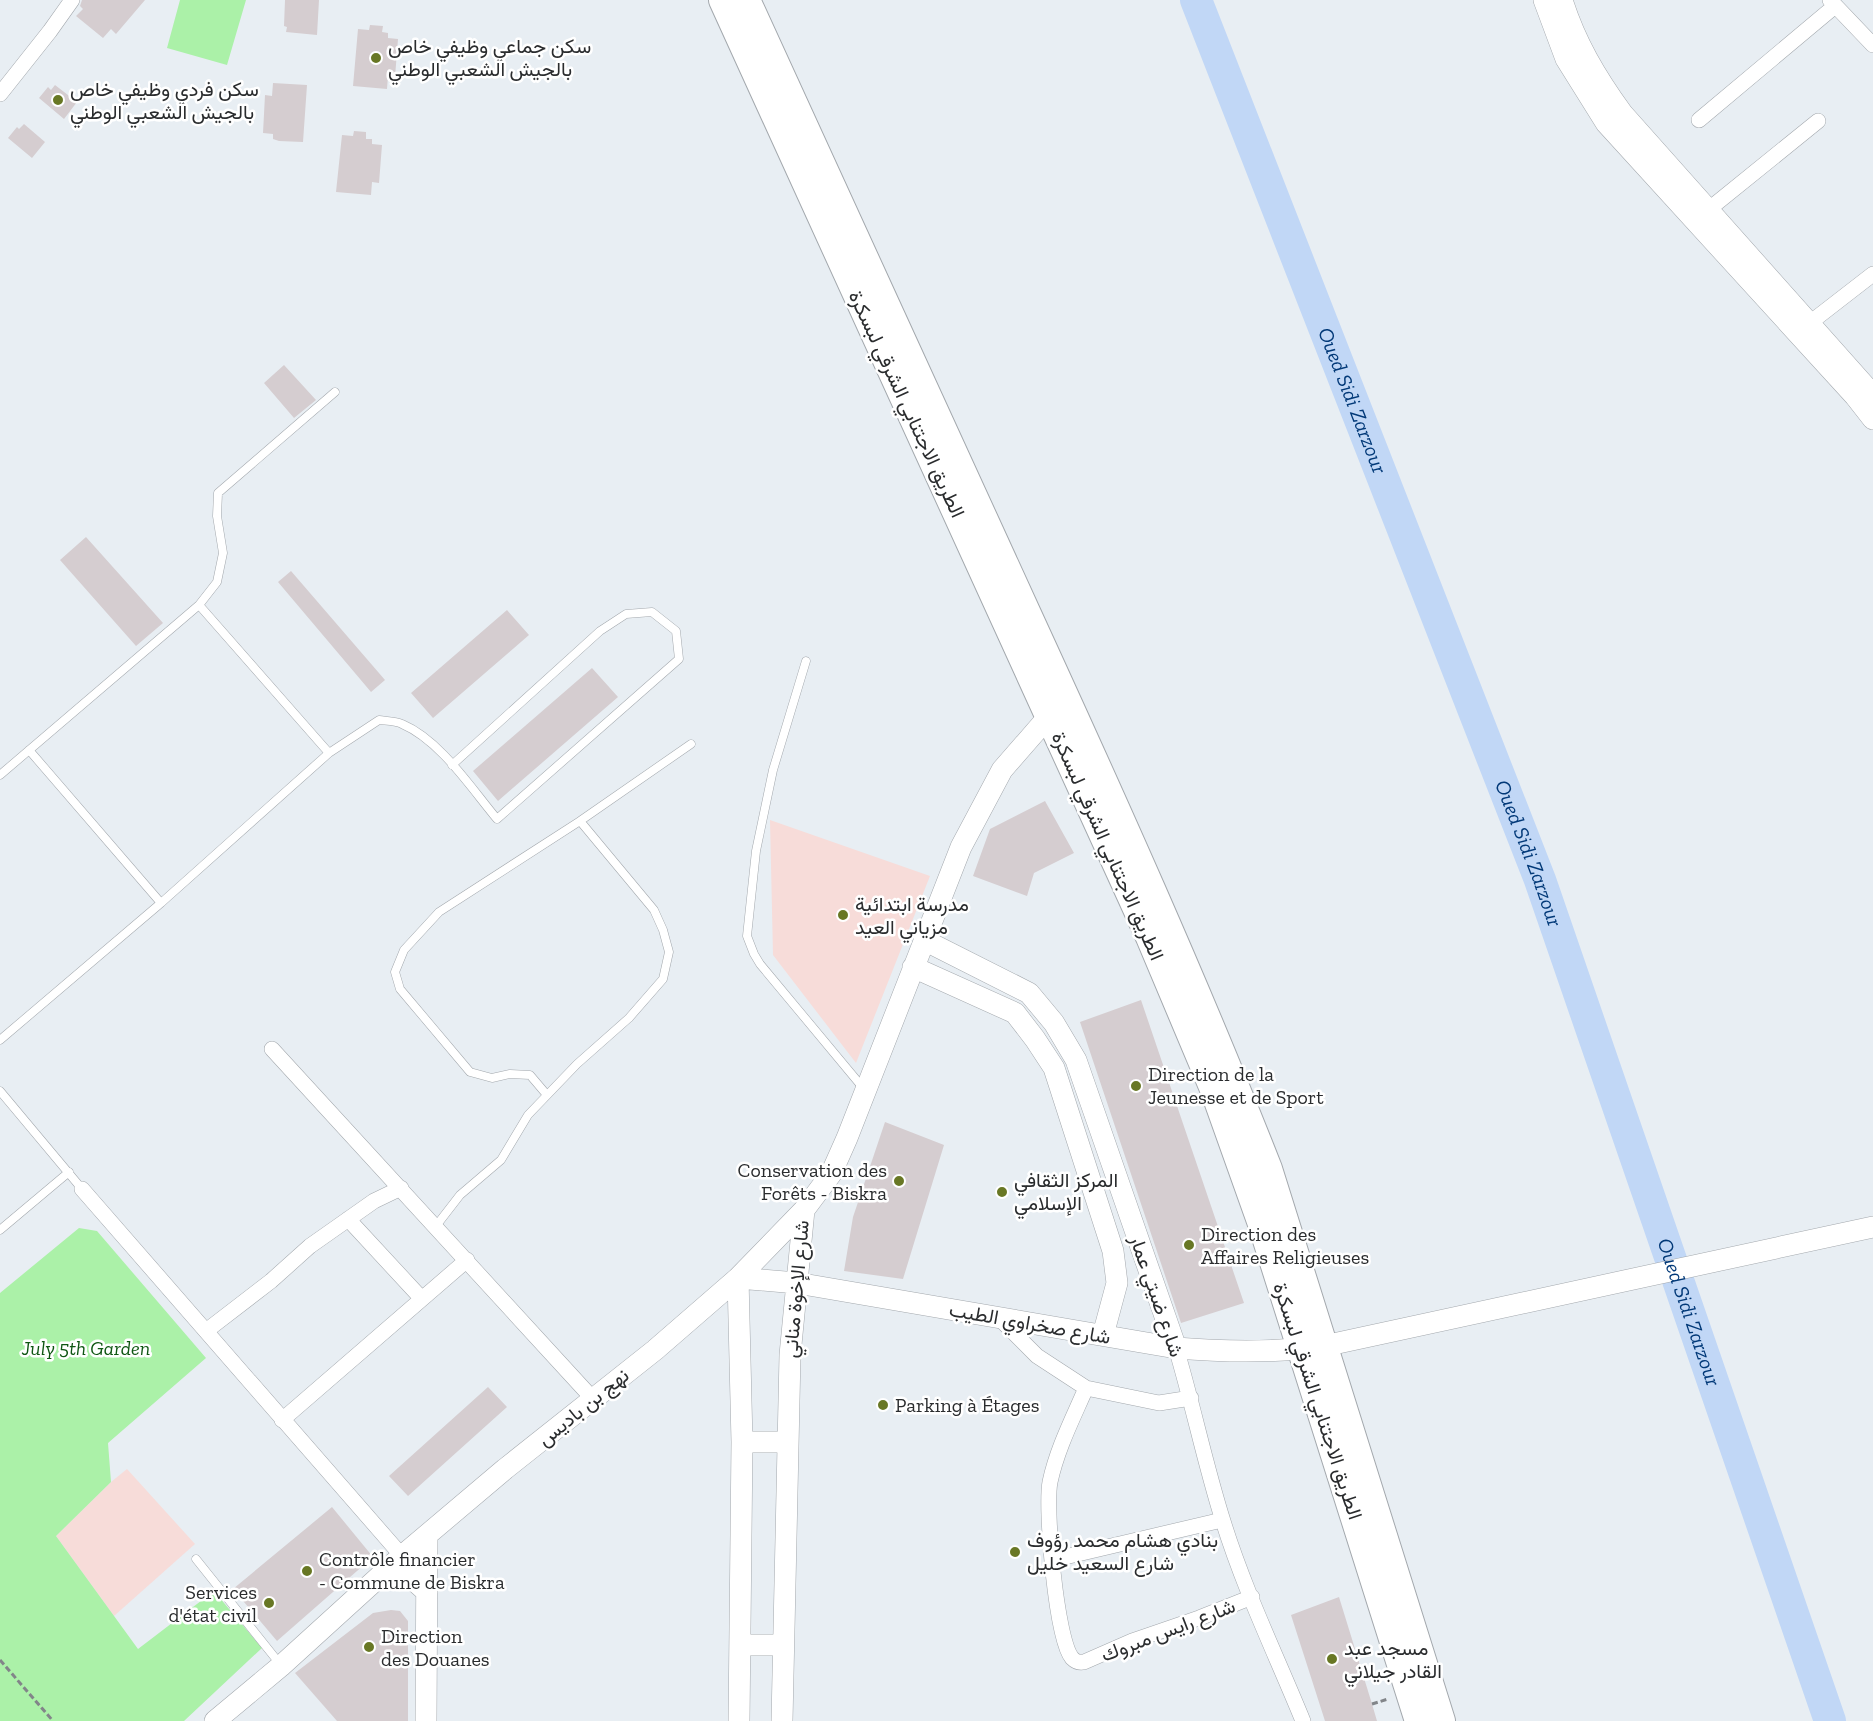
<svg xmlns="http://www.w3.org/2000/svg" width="1873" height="1721" viewBox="0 0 1873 1721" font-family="'Zilla Slab',Vazirmatn,serif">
	<rect width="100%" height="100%" fill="#e8eef3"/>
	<path fill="#f7dcd9" d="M770 820 930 876 856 1063 773 955Z
		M127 1469 195 1544 114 1616 56 1536 111 1482Z"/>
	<path fill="#abf1a8" d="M180 0H246L227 65 167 48Z
		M79 1228 97 1231 206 1358 108 1443 111 1482 56 1536 138 1649 214 1591 262 1648 184 1721H0V1293Z"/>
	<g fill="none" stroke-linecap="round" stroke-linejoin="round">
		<path stroke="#c1d7f6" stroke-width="32" id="s1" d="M1196 0 1540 880 1830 1721"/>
	</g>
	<path fill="#d5cdd0" d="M82 0H145L116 34 111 29 103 38 76 16 83 9 80 6Z
		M285 0H319L317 35 286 32 287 27 284 26Z
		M370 25 383 26 382 32 388 33V38L398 39 395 77 388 76 387 89 353 86 358 29 369 30Z
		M273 83 307 85 303 142 279 141 273 139V134L263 133 265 95 272 96Z
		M55 85 77 102 64 119 39 98 48 87 51 90Z
		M24 124 45 142 32 158 8 138 17 127 19 129Z
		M354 131 366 132V139H372V144L382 145 379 183 372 182 371 195 336 192 342 135 353 136Z
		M284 365 316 400 294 418 264 383Z
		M86 537 163 623 136 646 60 560Z
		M291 571 385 680 371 692 278 582Z
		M507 610 529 635 433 718 411 693Z
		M592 668 618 697 498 801 473 771Z
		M1045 801 1074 853 1034 873 1027 896 973 876 990 829Z
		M1141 1000 1244 1303 1181 1323 1080 1022Z
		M885 1122 944 1145 903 1279 844 1271 853 1217Z
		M488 1387 507 1407 408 1496 389 1476Z
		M332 1507 373 1557 277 1641 233 1589Z
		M1339 1597 1372 1704 1377 1721H1325L1291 1615Z
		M391 1610 400 1611 408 1621V1721H337L295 1673 373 1613Z"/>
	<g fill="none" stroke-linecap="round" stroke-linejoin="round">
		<defs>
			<path id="lane" d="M199 605 329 753
				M806 661 773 770 756 851 747 936 754 954 760 964 864 1089
				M29 750 161 903
				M0 775 199 605 217 582 223 553 217 516 218 493 335 392
				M0 1040 161 903 329 753 379 720C387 721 396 721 402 724 440 740 471 788 497 819L679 659 676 631 652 612 626 614 600 631 452 765
				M0 1091 82 1189
				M547 1095 530 1075 510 1074 492 1078 470 1072 400 989 395 972 404 950 439 912 580 821 691 744
				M436 1226 460 1195 501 1160 528 1115 577 1064 629 1018 663 979 669 952 663 930 654 910 580 821
				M0 1230 69 1172
				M196 1559 280 1664"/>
			<path id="street" d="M1830 0 1873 45
				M0 94 50 31 72 0
				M1699 120 1835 6
				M1708 210 1818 121
				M1802 329 1873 274
				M272 1049 593 1399
				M82 1189 402 1556
				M348 1219 422 1299
				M997 1316 1037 1356 1086 1388 1159 1403 1191 1398
				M206 1331 271 1281 310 1246 374 1201 401 1188
				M1176 1348C1193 1405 1205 1464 1223 1521 1244 1589 1276 1655 1303 1721
				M1086 1388C1073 1418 1057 1449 1050 1482 1045 1508 1056 1639 1072 1658 1076 1662 1079 1663 1084 1662L1132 1641 1199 1618 1252 1597
				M282 1420 467 1260
				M1052 1560 1222 1520"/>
			<path id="secondary" d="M1544 0 1566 59 1606 123 1855 396 1873 419
				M1562 0C1575 42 1596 77 1622 113L1873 395
				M924 940 1029 993 1054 1023 1076 1060 1176 1348
				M913 967 1015 1013 1035 1039 1054 1068 1113 1251 1117 1283 1103 1335
				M742 1442H787
				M385 1571 409 1576 427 1592
				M741 1645H783
				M215 1721 281 1666 402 1556 505 1469 655 1350 738 1278 797 1283 1176 1348C1225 1352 1275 1353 1324 1346L1873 1227
				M426 1721 427 1535
				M739 1721 742 1442 738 1278 804 1210 831 1174 847 1138 961 847 1002 770 1049 716
				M782 1721 790 1355 804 1210"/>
			<path id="highway" d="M723 0 1150 937 1214 1089 1261 1221 1419 1721
				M746 0C839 205 934 409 1027 614 1111 797 1194 981 1268 1169L1441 1721"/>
		</defs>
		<use href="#lane" stroke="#a3a8ad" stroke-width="9"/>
		<use href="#street" stroke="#a3a8ad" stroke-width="16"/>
		<use href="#secondary" stroke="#a3a8ad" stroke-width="22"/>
		<use href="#highway" stroke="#a3a8ad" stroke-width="30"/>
		<path stroke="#828589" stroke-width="3" stroke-dasharray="6 3" stroke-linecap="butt" d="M0 1660 53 1721
			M1372 1704 1388 1699"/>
		<use href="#lane" stroke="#fff" stroke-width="8"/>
		<use href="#street" stroke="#fff" stroke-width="15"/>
		<use href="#secondary" stroke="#fff" stroke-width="21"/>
		<use href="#highway" stroke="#fff" stroke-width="28"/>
	</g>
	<g fill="#687724" stroke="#fff" stroke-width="2">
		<circle cx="376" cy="58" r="6"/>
		<circle cx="58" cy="100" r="6"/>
		<circle cx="843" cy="915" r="6"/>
		<circle cx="1136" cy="1086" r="6"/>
		<circle cx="899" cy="1181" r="6"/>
		<circle cx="1002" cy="1192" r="6"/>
		<circle cx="1189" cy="1245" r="6"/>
		<circle cx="883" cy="1405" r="6"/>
		<circle cx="1015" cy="1552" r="6"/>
		<circle cx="307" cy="1571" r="6"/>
		<circle cx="269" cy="1603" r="6"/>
		<circle cx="369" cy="1647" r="6"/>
		<circle cx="1332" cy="1659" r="6"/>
	</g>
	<g text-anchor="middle" stroke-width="5" stroke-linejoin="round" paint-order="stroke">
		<g font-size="20" fill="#2a2c2e" stroke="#fff" text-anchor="start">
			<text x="388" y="53">سكن جماعي وظيفي خاص<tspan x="388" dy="23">بالجيش الشعبي الوطني</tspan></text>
			<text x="70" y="96">سكن فردي وظيفي خاص<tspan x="70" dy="23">بالجيش الشعبي الوطني</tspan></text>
			<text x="855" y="911">مدرسة ابتدائية<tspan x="855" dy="23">مزياني العيد</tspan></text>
			<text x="1148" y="1081">Direction de la<tspan x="1148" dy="23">Jeunesse et de Sport</tspan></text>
			<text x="887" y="1177" text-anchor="end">Conservation des<tspan x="887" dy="23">Forêts - Biskra</tspan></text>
			<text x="1014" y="1187">المركز الثقافي<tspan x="1014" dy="23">الإسلامي</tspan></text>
			<text x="1201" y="1241">Direction des<tspan x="1201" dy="23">Affaires Religieuses</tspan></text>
			<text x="895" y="1412">Parking à Étages</text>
			<text x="1027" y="1547">بنادي هشام محمد رؤوف<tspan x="1027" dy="23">شارع السعيد خليل</tspan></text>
			<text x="319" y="1566">Contrôle financier<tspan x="319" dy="23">- Commune de Biskra</tspan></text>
			<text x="257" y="1599" text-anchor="end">Services<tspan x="257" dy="23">d'état civil</tspan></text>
			<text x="381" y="1643">Direction<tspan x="381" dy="23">des Douanes</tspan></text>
			<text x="1344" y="1655">مسجد عبد<tspan x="1344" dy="23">القادر جيلاني</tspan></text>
		</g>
		<g font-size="20" fill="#2a2c2e" stroke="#fff">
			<text transform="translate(907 404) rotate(65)" y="7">الطريق الاجتنابي الشرقي لبسكرة</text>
			<text transform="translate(1108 846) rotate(66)" y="7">الطريق الاجتنابي الشرقي لبسكرة</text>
			<text transform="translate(796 1289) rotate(-85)" y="7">شارع الإخوة مناني</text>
			<text transform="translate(1157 1296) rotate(71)" y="7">شارع ضيتي عمار</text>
			<text transform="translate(1030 1323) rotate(10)" y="7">شارع صخراوي الطيب</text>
			<text transform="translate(1318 1401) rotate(72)" y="7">الطريق الاجتنابي الشرقي لبسكرة</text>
			<text transform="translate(583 1407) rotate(-39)" y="7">نهج بن باديس</text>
			<text transform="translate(1168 1630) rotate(-21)" y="7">شارع رايس مبروك</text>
		</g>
		<g font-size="20" font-style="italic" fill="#0e5612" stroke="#fff">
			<text x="86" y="1355">July 5th Garden</text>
		</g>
		<g font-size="21" font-style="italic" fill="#023978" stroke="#fff">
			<text dy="7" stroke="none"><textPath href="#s1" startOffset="430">Oued Sidi Zarzour</textPath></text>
			<text dy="7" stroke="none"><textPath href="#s1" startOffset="916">Oued Sidi Zarzour</textPath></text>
			<text dy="7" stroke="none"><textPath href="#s1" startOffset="1402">Oued Sidi Zarzour</textPath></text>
		</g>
	</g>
</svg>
